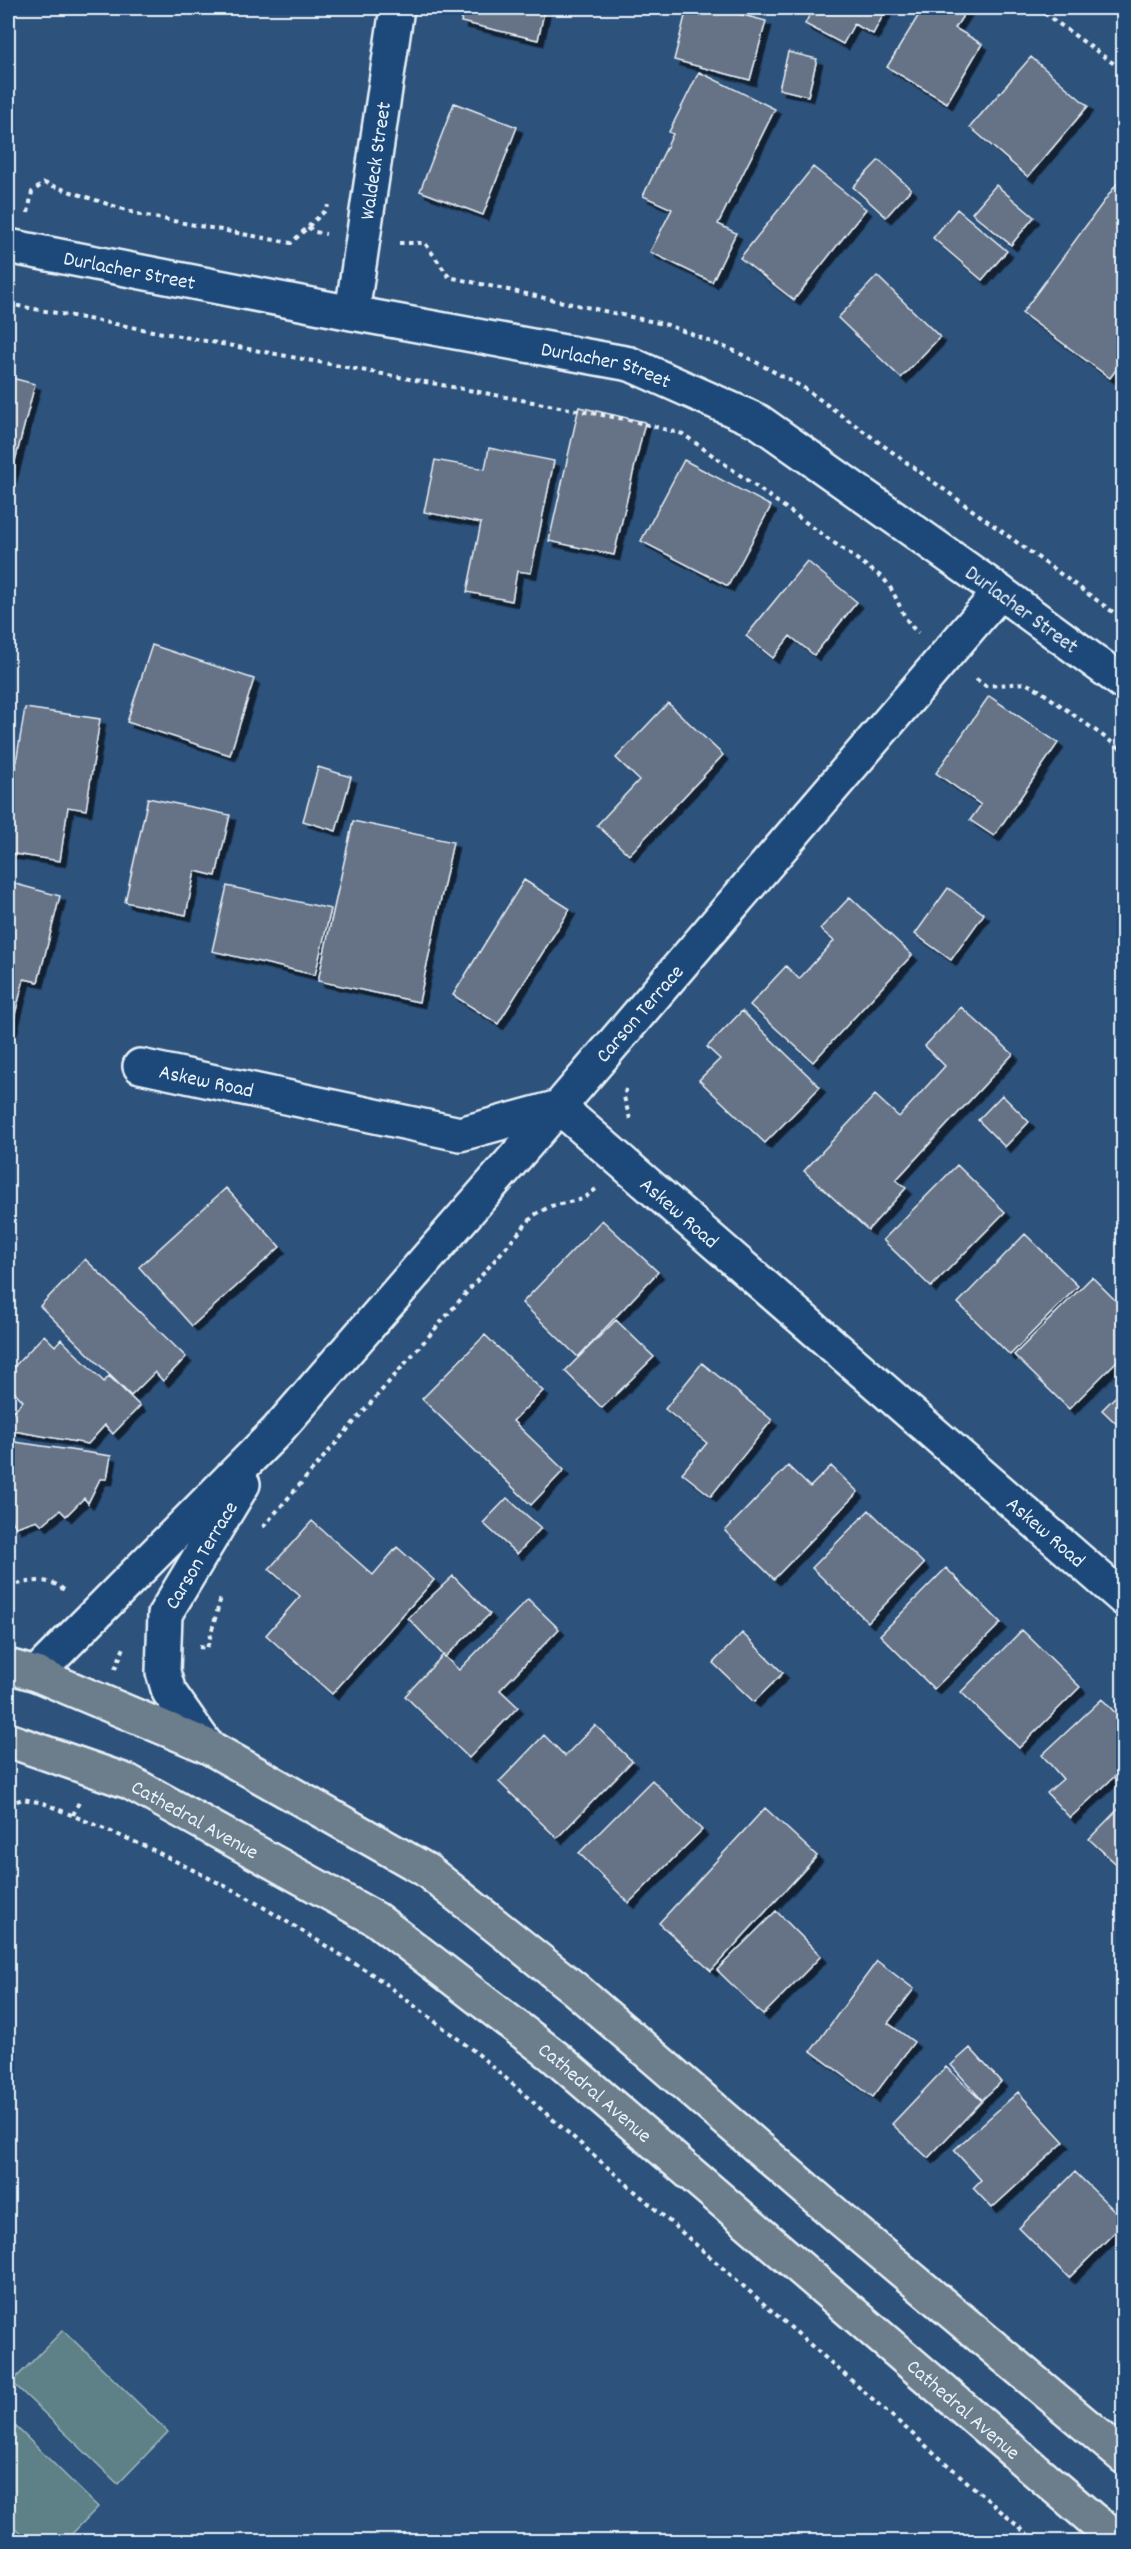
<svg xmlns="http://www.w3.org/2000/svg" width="1131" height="2549" viewBox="0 0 1131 2549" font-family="Dekko,sans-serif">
	<defs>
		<filter id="shadow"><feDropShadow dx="5.5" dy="5.5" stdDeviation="0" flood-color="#0009"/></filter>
	</defs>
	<rect width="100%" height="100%" fill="#2d527c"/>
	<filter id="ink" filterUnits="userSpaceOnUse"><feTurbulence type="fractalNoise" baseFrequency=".0167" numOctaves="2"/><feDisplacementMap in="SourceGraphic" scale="12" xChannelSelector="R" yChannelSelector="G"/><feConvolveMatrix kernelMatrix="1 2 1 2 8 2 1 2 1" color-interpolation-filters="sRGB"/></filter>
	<g filter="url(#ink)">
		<path fill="#5d8186" stroke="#a2b9bf" stroke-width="1.5" d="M63 2330 168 2432 118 2484 12 2382Z
			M8 2419 98 2507 65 2541H29L8 2521Z"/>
		<path fill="#667286" stroke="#e8f1f8" stroke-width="1.5" filter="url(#shadow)" d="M464 8H545L538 40 461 22Z
			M687 8H716L766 21 750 80 674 60Z
			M813 8H887L873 34 854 24 843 44 805 24Z
			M923 8H968L955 28 982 44 947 103 887 67Z
			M788 52 817 59 808 96 779 89Z
			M1031 57 1088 106 1028 177 970 127Z
			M699 72 775 109 718 224 736 233 712 282 650 252 672 209 643 196 673 134 669 132Z
			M454 103 517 127 483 215 420 191Z
			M879 160 911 189 886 217 853 187Z
			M813 167 866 209 794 300 740 258Z
			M1124 174V359L1110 378 1022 313Z
			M996 185 1034 217 1011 245 972 213Z
			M957 209 1007 251 982 280 933 238Z
			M877 276 940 337 901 378 838 318Z
			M8 377 35 384 8 488Z
			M579 407 645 422 614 555 549 541Z
			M489 448 554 461 531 573 517 571 512 601 467 592 481 523 424 512 435 460 485 469Z
			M684 460 771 506 728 586 641 541Z
			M807 561 857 602 814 655 790 636 773 658 746 636Z
			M152 645 254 679 230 755 127 722Z
			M989 696 1058 743 994 836 970 820 981 805 936 773Z
			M668 703 723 755 629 855 597 825 639 780 616 758Z
			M25 708 100 719 86 810 68 807 60 861 8 853V811Z
			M318 767 351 777 336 831 303 821Z
			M148 798 230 815 216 876 195 871 186 915 125 902Z
			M353 821 453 842 419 1002 318 981Z
			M524 880 570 909 498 1024 453 995Z
			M8 882 60 896 38 982 24 979 10 1034H8Z
			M227 886 331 909 315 975 212 951Z
			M948 888 984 914 951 960 915 934Z
			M850 897 912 955 813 1062 750 1005 786 966 799 979 834 941 820 929Z
			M961 1007 1013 1054 896 1180 906 1188 868 1230 804 1171 875 1095 899 1117 945 1066 925 1046Z
			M742 1011 820 1087 765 1143 699 1080 720 1059 707 1047Z
			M1002 1095 1029 1122 1005 1147 978 1120Z
			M957 1165 1005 1212 931 1287 883 1240Z
			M226 1188 280 1247 192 1326 139 1267Z
			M602 1220 658 1272 578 1357 522 1303Z
			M1025 1234 1078 1286 1010 1355 958 1303Z
			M85 1259 186 1357 163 1381 155 1372 131 1396 40 1306Z
			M1092 1277 1124 1309V1354L1069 1409 1014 1355Z
			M616 1320 654 1357 602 1408 565 1371Z
			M44 1335 55 1346 61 1339 104 1382 109 1376 140 1406 113 1434 105 1425 88 1444 8 1430V1417L23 1401 8 1385V1373Z
			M485 1335 543 1391 513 1421 564 1470 531 1505 422 1399Z
			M702 1363 772 1420 711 1496 682 1473 707 1443 665 1409Z
			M1124 1388V1431L1102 1410Z
			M8 1441 111 1456 107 1479H100L88 1503 84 1498 66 1516 60 1510 42 1525 37 1520 16 1527 12 1520 8 1521Z
			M788 1466 810 1487 831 1466 858 1492 774 1579 725 1531Z
			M507 1498 541 1528 517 1554 483 1523Z
			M869 1510 924 1564 868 1622 812 1568Z
			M312 1521 373 1575 397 1547 434 1580 332 1694 266 1635 300 1596 269 1569Z
			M946 1568 1001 1623 934 1689 880 1635Z
			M453 1576 490 1614 445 1657 408 1618Z
			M528 1599 559 1629 500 1690 518 1707 469 1758 405 1696 443 1655 459 1670Z
			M1022 1630 1080 1687 1019 1748 961 1692Z
			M742 1633 783 1673 754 1702 713 1663Z
			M1102 1699 1124 1722V1786L1114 1777 1070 1818 1047 1793 1063 1779 1042 1755Z
			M595 1725 632 1761 557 1838 499 1782 544 1735 565 1756Z
			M652 1780 702 1830 629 1903 579 1853Z
			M1124 1803V1871L1089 1839Z
			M765 1808 817 1856 711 1971 659 1923Z
			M776 1911 821 1956 763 2015 717 1970Z
			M877 1961 914 1989 888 2023 914 2042 873 2097 811 2051Z
			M970 2048 1001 2082 982 2100 951 2065Z
			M946 2067 982 2101 928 2158 892 2124Z
			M1018 2092 1064 2142 992 2208 973 2188 981 2180 954 2150Z
			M1075 2172 1124 2220V2223L1069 2278 1019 2228Z"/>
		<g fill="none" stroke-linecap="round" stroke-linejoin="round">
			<defs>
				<g id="minor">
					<path id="s1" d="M140 1066 460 1134 559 1107 1124 1599"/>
				</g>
				<path id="tertiary" d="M1000 592 1124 683"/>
				<g id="secondary">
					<path id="s2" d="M8 246 352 313 630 364 758 421 1000 592 559 1107 276 1432 36 1674"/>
					<path id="s3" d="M352 313 397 8"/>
					<path id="s4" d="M207 1746 169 1692 163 1672 165 1614 243 1484"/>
				</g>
				<g id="primary">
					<path d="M8 1666 36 1674 207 1746 426 1870 575 1989 842 2220 1124 2457"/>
					<path id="s5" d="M8 1740 129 1782 376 1919 554 2056 1092 2519 1121 2542"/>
				</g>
			</defs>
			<use href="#minor" stroke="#e8f1f8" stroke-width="38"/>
			<use href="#tertiary" stroke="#e8f1f8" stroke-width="38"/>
			<use href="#secondary" stroke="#e8f1f8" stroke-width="38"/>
			<use href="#primary" stroke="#e8f1f8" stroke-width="38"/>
			<path stroke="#e8f1f8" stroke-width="4" stroke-dasharray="4.5 4.5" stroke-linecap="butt" d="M1037 8 1124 71
				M28 213 32 192 44 183 141 215 291 243 327 209 328 205
				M308 227 315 232 326 234
				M399 243H425L449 277 668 325 737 352 804 388 1124 620
				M8 304 629 420 683 434 883 578C900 597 899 616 918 633
				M10 305 15 285
				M976 679 986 686 1025 683 1039 690 1124 751
				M626 1089 624 1097 630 1119
				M263 1527 534 1215 551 1206 583 1199 596 1189
				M8 1586C28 1582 50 1575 66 1592
				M199 1647 207 1648 221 1597
				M115 1669 125 1645
				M8 1804 23 1799 43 1803 147 1847 245 1896 375 1976 478 2054 1036 2542
				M73 1815 79 1802"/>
			<use href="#minor" stroke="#1f4a7a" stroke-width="33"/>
			<use href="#tertiary" stroke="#1f4a7a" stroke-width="33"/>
			<use href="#secondary" stroke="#1f4a7a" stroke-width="33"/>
			<use href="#primary" stroke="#6c7d8c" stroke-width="33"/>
		</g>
	</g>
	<g text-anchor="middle" stroke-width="4.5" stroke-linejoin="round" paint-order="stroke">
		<g font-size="21" fill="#e8f1f8" stroke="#1f4a7a">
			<text dy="7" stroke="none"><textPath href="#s3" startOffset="154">Waldeck Street</textPath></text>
			<text dy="7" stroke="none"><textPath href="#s2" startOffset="124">Durlacher Street</textPath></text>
			<text dy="7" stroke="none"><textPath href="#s2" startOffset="610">Durlacher Street</textPath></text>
			<text transform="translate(1022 609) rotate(36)" y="7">Durlacher Street</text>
			<text transform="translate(639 1013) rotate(-49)" y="7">Carson Terrace</text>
			<text dy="7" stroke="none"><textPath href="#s1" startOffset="68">Askew Road</textPath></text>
			<text dy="7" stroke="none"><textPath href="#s1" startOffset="590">Askew Road</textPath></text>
			<text dy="7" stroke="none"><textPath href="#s1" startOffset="1076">Askew Road</textPath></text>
			<text dy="7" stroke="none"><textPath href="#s4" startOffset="214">Carson Terrace</textPath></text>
			<text dy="7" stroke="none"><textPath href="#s5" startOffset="204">Cathedral Avenue</textPath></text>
			<text dy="7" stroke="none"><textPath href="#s5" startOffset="690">Cathedral Avenue</textPath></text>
			<text dy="7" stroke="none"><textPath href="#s5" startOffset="1176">Cathedral Avenue</textPath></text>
		</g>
	</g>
	<rect width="1131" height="2549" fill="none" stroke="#1f4a7a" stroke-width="30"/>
	<rect x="15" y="15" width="1101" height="2519" fill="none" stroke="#e8f1f8" stroke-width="2" filter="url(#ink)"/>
</svg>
